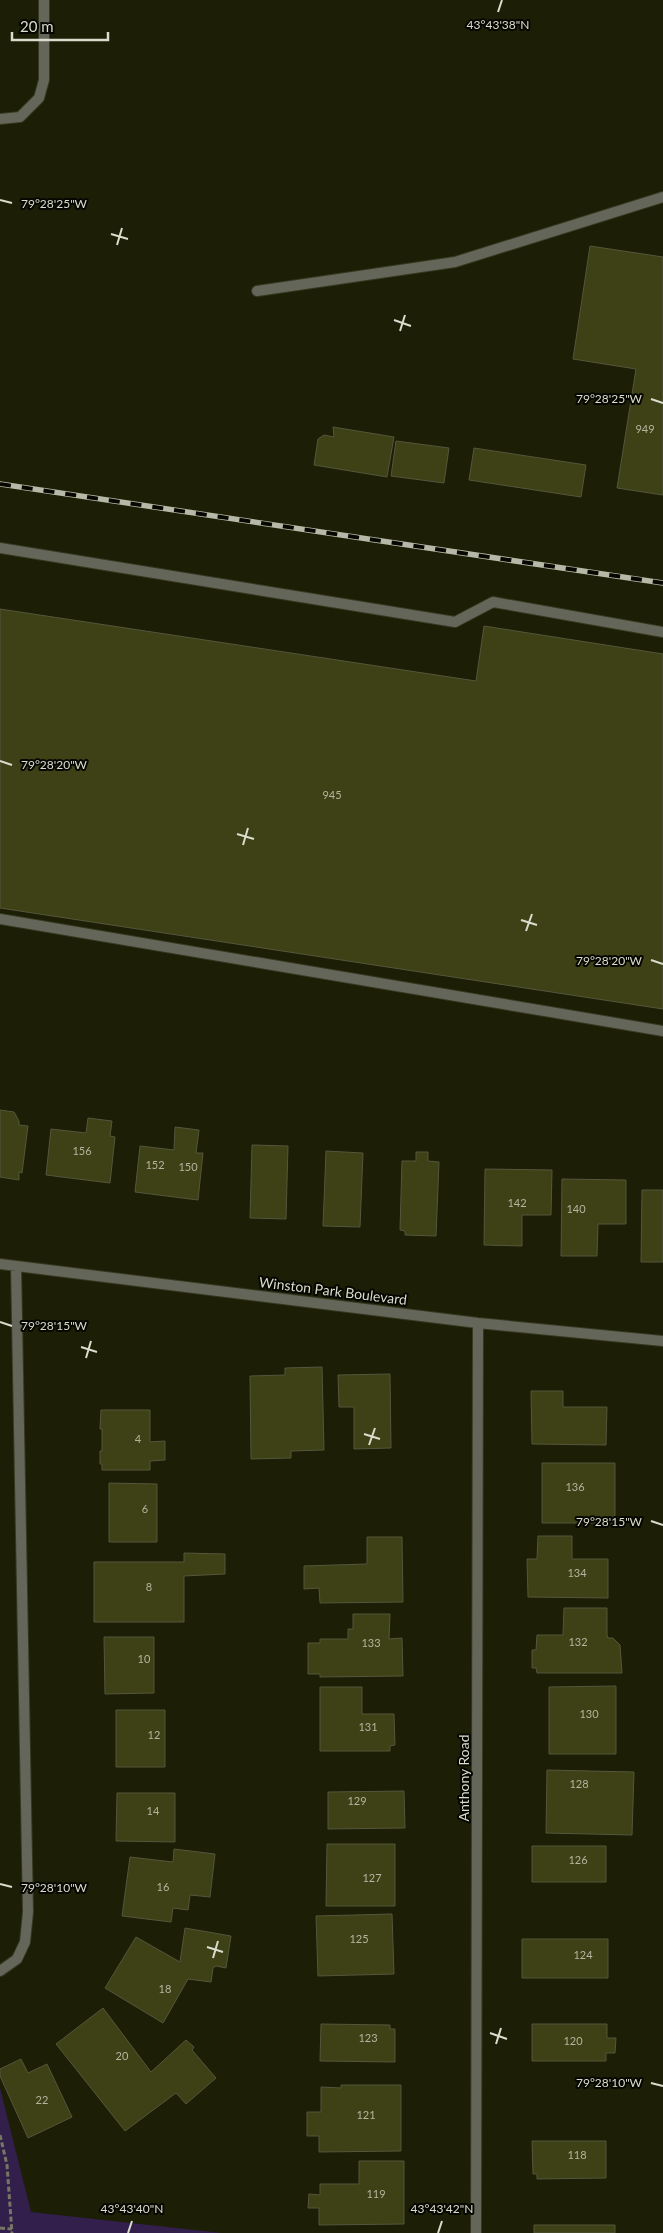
<svg xmlns="http://www.w3.org/2000/svg" width="663" height="2233" viewBox="0 0 663 2233" font-family="Lato,sans-serif">
	<rect width="100%" height="100%" fill="#1c1e05"/>
	<path fill="#321f4c" d="M0 2088 31 2212 222 2233H0Z"/>
	<path fill="#3d4115" stroke="#54573c" d="M590 246 663 257V495L617 488 636 369 573 359Z
		M333 427 394 437 387 477 314 465 318 439 324 435 334 437Z
		M396 441 449 448 444 483 391 476Z
		M474 448 586 465 581 497 469 480Z
		M0 609 476 681 484 626 663 654V1009L0 908Z
		M0 1110 14 1112 19 1121V1125L28 1126 22 1173 19 1172V1180L0 1177Z
		M88 1118 112 1121 110 1136 115 1137 110 1183 46 1175 51 1129 86 1133Z
		M175 1127 199 1130 196 1153H203L198 1200 135 1192 140 1146 174 1150Z
		M252 1145 288 1146 286 1219 250 1218Z
		M326 1151 363 1153 360 1227 323 1226Z
		M416 1152H428V1161L439 1162 436 1236 405 1235V1231L400 1230 402 1161H416Z
		M485 1169 552 1170 551 1215H522V1246L484 1245Z
		M562 1179 626 1180V1224H598L597 1256H561Z
		M642 1190H663V1262H641Z
		M322 1367 324 1450 291 1451V1458L251 1459 250 1376 285 1375V1368Z
		M390 1374 391 1448 354 1449V1407H339L338 1375Z
		M531 1391H563V1407H607L606 1445 532 1444Z
		M101 1410H150V1442L165 1441V1460L150 1461V1470H102V1464H100V1451H102V1429H100Z
		M542 1463H615V1523H542Z
		M109 1483 157 1484V1542H109Z
		M538 1536H572V1559H608V1598L528 1597 527 1559H537Z
		M367 1537H402L403 1602 320 1603 319 1588 304 1589V1566L367 1564Z
		M184 1553 225 1554V1574L184 1576V1622H94V1562H184Z
		M564 1608H607V1635L608 1638H613L620 1645 622 1673H537L536 1668H532V1650H536L537 1635H563Z
		M353 1614H390L389 1639 402 1638 403 1676 320 1677V1674H308V1643H320V1639H348V1629H353Z
		M104 1637H154V1693L105 1694Z
		M616 1686V1754H549V1687Z
		M320 1687H362V1714H394L395 1745 390 1746V1751H320Z
		M116 1710H165V1767H116Z
		M547 1770 634 1772 632 1835 546 1833Z
		M404 1791 405 1828 328 1829V1792Z
		M117 1793H175V1842L116 1841Z
		M327 1844H395V1906H326Z
		M532 1846H606V1882H532Z
		M174 1849 215 1854 210 1897 190 1895 188 1910 173 1908 171 1922 122 1916 130 1857 173 1862Z
		M392 1914 394 1974 318 1976 316 1916Z
		M185 1928 231 1936 226 1968 216 1966 213 1968 211 1982 188 1979 163 2023 105 1988 136 1937 180 1962Z
		M522 1939H608V1978H522Z
		M103 2008 151 2072 186 2040 194 2047 192 2050 216 2078 186 2104 176 2093 125 2131 56 2044Z
		M321 2024 390 2025V2029H395V2062L320 2061Z
		M532 2024H607V2038H616L615 2053H606V2061H532Z
		M21 2059 28 2073 47 2064 72 2117 28 2138 0 2076V2069Z
		M341 2085H401V2151L319 2152V2136H307V2112H321V2087L341 2088Z
		M532 2141H606V2178L537 2179V2174H533Z
		M359 2161H404V2224L319 2225V2208H308L309 2194 320 2195V2184H359Z
		M534 2225H615V2233H534Z"/>
	<g fill="none" stroke-linecap="round" stroke-linejoin="round">
		<defs>
			<path id="lane" d="M0 119 20 117 39 98 44 80V0
				M257 291 455 262 663 197
				M0 548 455 622 493 602 663 632
				M0 919 663 1031"/>
			<path id="street" d="M0 1264 478 1323 663 1341
				M0 1971 17 1959 25 1942 28 1912 16 1266
				M476 2233 478 1323"/>
		</defs>
		<use href="#lane" stroke="#373921" stroke-width="12"/>
		<use href="#street" stroke="#373921" stroke-width="12"/>
		<path stroke="#757763" stroke-width="3" stroke-dasharray="5 2.5" stroke-linecap="butt" d="M0 2135 7 2165 12 2233
			M0 2228 12 2229"/>
		<use href="#lane" stroke="#64665a" stroke-width="10"/>
		<use href="#street" stroke="#64665a" stroke-width="10"/>
		<defs>
			<path id="rail" d="M0 484 663 583"/>
		</defs>
		<use href="#rail" stroke="#b7b9a8" stroke-width="5.5"/>
		<use href="#rail" stroke="#070701" stroke-width="4" stroke-dasharray="11" stroke-linecap="butt"/>
	</g>
	<path fill="none" stroke="#dadccd" stroke-width="2" d="M498 12 502 0M0 200 12 203M111 234 128 239M117 245 122 228M394 320 411 326M400 331 405 315M651 399 663 403M0 761 12 765M237 834 254 839M243 845 248 828M521 920 537 925M526 931 532 914M651 960 663 964M0 1322 12 1326M81 1347 97 1352M86 1358 91 1341M364 1434 380 1439M369 1445 375 1428M651 1521 663 1525M0 1884 12 1887M207 1947 223 1952M213 1958 218 1941M490 2033 507 2039M496 2044 501 2028M651 2083 663 2086M128 2233 132 2221M438 2233 442 2221"/>
	<g text-anchor="middle" stroke-width="4" stroke-linejoin="round" paint-order="stroke">
		<g font-size="11" fill="#b3b59f">
			<text x="645" y="433">949</text>
			<text x="332" y="799">945</text>
			<text x="82" y="1155">156</text>
			<text x="155" y="1169">152</text>
			<text x="188" y="1171">150</text>
			<text x="517" y="1207">142</text>
			<text x="576" y="1213">140</text>
			<text x="138" y="1443">4</text>
			<text x="575" y="1491">136</text>
			<text x="145" y="1513">6</text>
			<text x="577" y="1577">134</text>
			<text x="149" y="1591">8</text>
			<text x="578" y="1646">132</text>
			<text x="371" y="1647">133</text>
			<text x="144" y="1663">10</text>
			<text x="589" y="1718">130</text>
			<text x="368" y="1731">131</text>
			<text x="154" y="1739">12</text>
			<text x="579" y="1788">128</text>
			<text x="357" y="1805">129</text>
			<text x="153" y="1815">14</text>
			<text x="578" y="1864">126</text>
			<text x="372" y="1882">127</text>
			<text x="163" y="1891">16</text>
			<text x="359" y="1943">125</text>
			<text x="583" y="1959">124</text>
			<text x="165" y="1993">18</text>
			<text x="368" y="2042">123</text>
			<text x="573" y="2045">120</text>
			<text x="122" y="2060">20</text>
			<text x="42" y="2104">22</text>
			<text x="366" y="2119">121</text>
			<text x="577" y="2159">118</text>
			<text x="376" y="2198">119</text>
		</g>
		<g font-size="14" fill="#dadccd" stroke="#070701">
			<text transform="translate(333 1291) rotate(7)" y="5">Winston Park Boulevard</text>
			<text transform="translate(464 1778) rotate(-90)" y="5">Anthony Road</text>
		</g>
	</g>
	<g font-size="12" text-anchor="middle" fill="#dadccd" stroke="#070701" stroke-width="4" stroke-linejoin="round" paint-order="stroke">
		<text x="498" y="29">43°43'38"N</text>
		<text x="54" y="208">79°28'25"W</text>
		<text x="609" y="403">79°28'25"W</text>
		<text x="54" y="769">79°28'20"W</text>
		<text x="609" y="965">79°28'20"W</text>
		<text x="54" y="1330">79°28'15"W</text>
		<text x="609" y="1526">79°28'15"W</text>
		<text x="54" y="1892">79°28'10"W</text>
		<text x="609" y="2087">79°28'10"W</text>
		<text x="132" y="2213">43°43'40"N</text>
		<text x="442" y="2213">43°43'42"N</text>
	</g>
	<path d="M12 32v8h96v-8" fill="none" stroke="#dadccd" stroke-width="2.5"/>
	<text x="20" y="32" font-size="15" fill="#dadccd" stroke="#070701" stroke-width="4" paint-order="stroke">20 m</text>
</svg>
